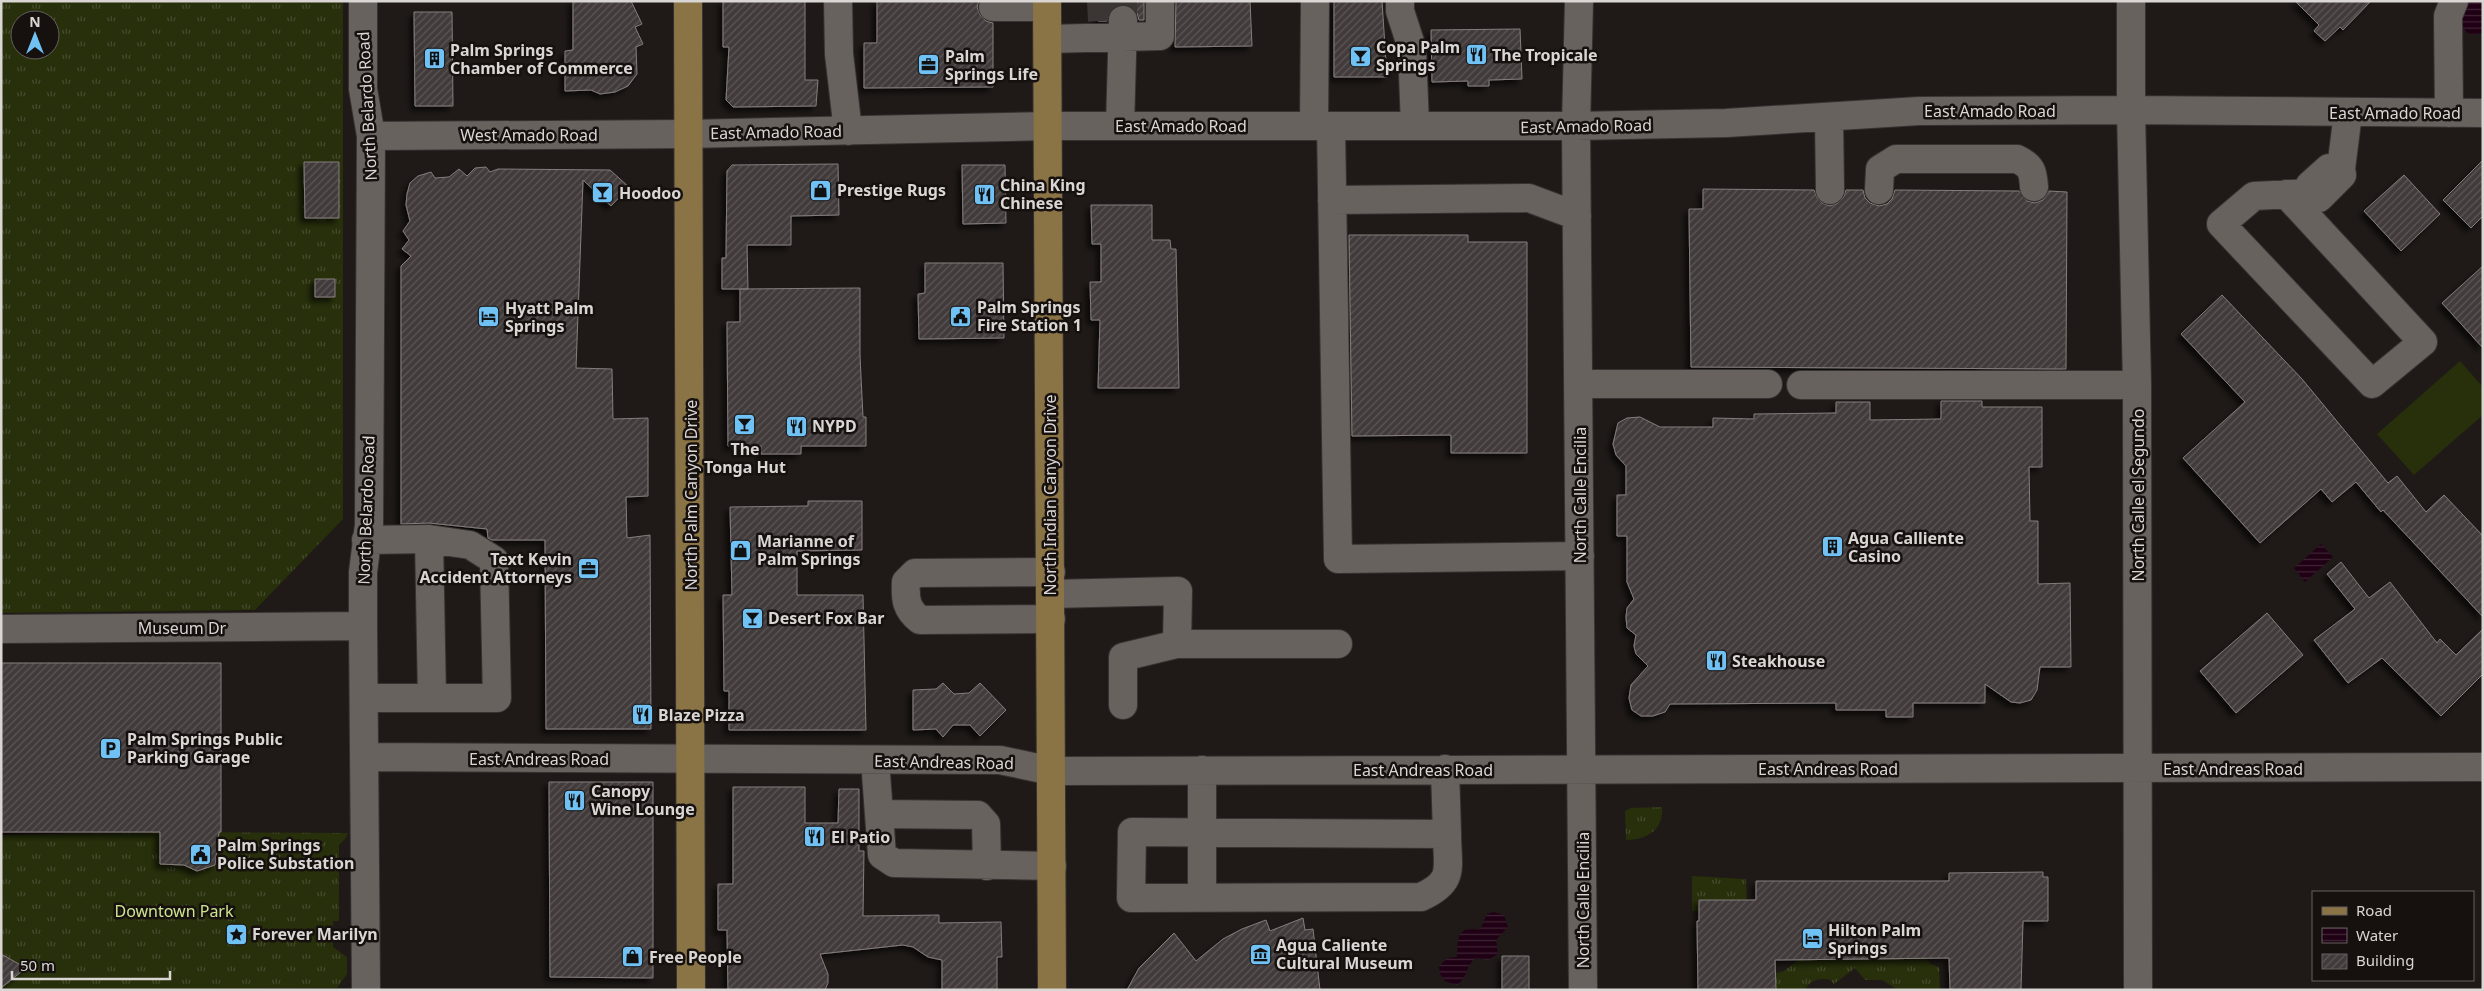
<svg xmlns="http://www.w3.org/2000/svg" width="2484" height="991" viewBox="0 0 2484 991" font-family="'Noto Sans',sans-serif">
	<defs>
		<pattern id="grass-tufts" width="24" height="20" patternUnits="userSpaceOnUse" patternTransform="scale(1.25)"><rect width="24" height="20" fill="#272f0b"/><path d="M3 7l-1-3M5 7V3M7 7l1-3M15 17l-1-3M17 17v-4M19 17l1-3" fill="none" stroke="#464c2e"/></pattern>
		<pattern id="water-rules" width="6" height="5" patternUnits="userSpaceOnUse" patternTransform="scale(1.25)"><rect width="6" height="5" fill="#1f0014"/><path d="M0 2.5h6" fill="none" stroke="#3f2435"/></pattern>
		<pattern id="building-hatch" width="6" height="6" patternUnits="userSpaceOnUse" patternTransform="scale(1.25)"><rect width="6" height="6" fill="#423b3b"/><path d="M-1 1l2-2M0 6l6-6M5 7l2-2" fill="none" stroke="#5d5756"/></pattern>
		<filter id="shadow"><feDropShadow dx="-4.5" dy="4.5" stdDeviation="2.5" flood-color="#0009"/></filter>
	</defs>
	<rect width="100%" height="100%" fill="#1f1a17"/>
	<path fill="url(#grass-tufts)" fill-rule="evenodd" d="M1 1H343V519L255 610 1 613ZM20 20H50V50H20Z
		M1662 807C1664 830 1647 840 1626 840L1625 811 1631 808Z
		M150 832 348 833 346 838 339 845V921H333V947L347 957V974L337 988 1 990V835Z
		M1692 876 1746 879 1747 906H1736L1735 900H1698V911H1692Z
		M1926 958 1931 964 1939 967 1940 990H1898L1882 980H1865L1855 968 1834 984 1830 980C1820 977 1810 980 1805 990H1776V973L1784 971 1798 960Z"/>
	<path fill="#272f0b" d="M2460 361 2483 387V415L2414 475 2377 434Z"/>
	<path fill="url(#water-rules)" d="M2466 1H2483V34H2469L2458 24Z
		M2321 544 2333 557 2305 582 2294 568Z
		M1494 912 1504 915 1508 927 1496 940 1498 954 1488 960 1476 958C1466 964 1469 976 1457 985L1445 981 1440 974 1439 966 1448 958 1457 957C1458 940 1456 925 1480 930L1487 914Z"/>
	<path fill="url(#building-hatch)" stroke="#857d7d" filter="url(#shadow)" d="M573 1H631L642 24 635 27 643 44 636 47 637 74 628 86 615 92 600 94 591 90 565 91V51L573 50Z
		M723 1H805V80H818L816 106 733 107 726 100 729 47H723Z
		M877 1H979L977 7 980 15 986 21 993 23V87L864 88V43H877Z
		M1098 1H1144V20H1139L1137 13 1132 7 1123 4 1116 6 1110 11 1107 21H1098Z
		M1176 1H1250L1252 46 1175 47Z
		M1334 1H1382L1387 77H1334Z
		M2295 1H2371L2343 30 2340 27 2325 41 2314 31 2319 25Z
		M414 12H452L453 106H415Z
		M1520 29 1522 79 1489 80V86H1468V81L1432 82 1431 30Z
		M2483 160V216L2471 228 2443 200Z
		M304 162H339V218H305Z
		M838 164 839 215 791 216V245H747L748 289H722V258H726L727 171 732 165Z
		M962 165H1005L1006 223 963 224Z
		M486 167 490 172 498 169 610 170 629 187 611 206 583 180 576 368 612 369 613 419 648 418V496L626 497 627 538 650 535 651 729H546L545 540H492L488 538 487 529 429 523 401 524V266L411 256 402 249 409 240 403 231 410 221 406 205 407 194 410 183 418 176 431 172 435 178 449 177 459 169 467 176 475 168Z
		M2404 175 2440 214 2401 251 2364 211Z
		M1703 189 1814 190 1817 198 1822 203 1830 206 1838 203 1843 198 1846 190H1863L1865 198 1870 203 1879 206 1887 204 1892 199 1895 190 2019 191 2027 201 2035 203 2043 200 2049 191 2067 192 2066 369 1691 367 1689 209H1703Z
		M1091 205H1152V240H1170L1171 249H1176L1179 388H1098L1100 320H1091L1090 282H1101V244H1092Z
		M1349 235H1468V242H1527V453H1451V435L1352 436Z
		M925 263H1003L1004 338 919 339 918 294 925 293Z
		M2483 266V348L2442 303Z
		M315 279H335V297H315Z
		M860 288V356L863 417H866V446H801V454H761V446H728L727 322H740V289Z
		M2222 295 2302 379 2388 483 2397 476 2426 512 2444 495 2483 536V617L2383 510 2381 512 2356 482 2332 502 2321 489 2260 543 2183 458 2245 402 2181 334Z
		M1941 401H1982V407H2042V467H2029L2030 521H2038V584L2070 583 2071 667H2040L2037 690 2031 700 2020 703 2011 702 1985 684V703H1913V717H1886V710H1836V703L1670 704 1665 712 1653 716H1641L1632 710 1629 698 1631 685 1648 666 1636 654 1634 646 1636 635 1627 628 1626 617 1627 608 1634 599 1627 582V536H1617V495H1626V466L1616 455 1613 444 1618 423 1627 418 1640 417 1660 427H1713V418L1754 419V414L1836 413V402H1870V420L1941 419Z
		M808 501H862V550L797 551V595H863L866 730H729V691H724L723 595H732L730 507 808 506Z
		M2341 562 2369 598 2390 582 2437 643 2440 639 2456 655 2483 629V674L2441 716 2382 658 2348 683 2314 640 2355 609 2327 574Z
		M2267 613 2303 655 2236 713 2200 671Z
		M1 663H221V832H219L215 865 197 871 184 865 160 864V832H1Z
		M943 683 954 694 969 693 980 683 1006 710 980 736 970 725H953L943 737 936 729 913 730V690L936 689Z
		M549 782H653V978L550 977Z
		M733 787H805V823H838L839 789H859V851H864L863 916 939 915V923L1001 922 1002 957H997V990H942V960L928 957 913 947 903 945 820 954 828 974V983L825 990H728L727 930H718V884H733Z
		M2043 872V877H2048V921H2023L2021 990H1950L1949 958 1775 960 1776 990H1698L1697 921H1699V900H1756V881H1949V873Z
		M1303 918 1305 930 1313 929 1320 990H1127L1139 968 1174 933 1196 961 1223 939 1242 929 1266 920 1270 931Z
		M1 954 26 968 1 988Z
		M1502 956H1529V990H1502Z"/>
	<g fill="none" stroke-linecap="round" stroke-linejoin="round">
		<path stroke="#3b3633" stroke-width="28" stroke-dasharray="28 14" stroke-linecap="butt" d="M1101 1 1102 21
			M1123 1V20"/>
		<defs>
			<path id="minor" d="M363 1V89L371 136 369 525 363 572V626L366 990
				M838 1 839 54 848 131
				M1400 1V11L1412 48 1415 126
				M1579 1 1576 126 1583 990
				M2131 1V110L2137 385 2138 990
				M993 7H1047
				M1048 39 1160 36V1
				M2449 113 2448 16 2454 1
				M1829 117 1830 190
				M1120 126 1123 20
				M1314 126 1315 1
				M1331 126 1338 559 1580 556
				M371 136 688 134 1048 126H1576L1726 123 1919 111 2131 110 2483 113
				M2341 169 2329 168 2310 185 2311 193 2319 198 2342 175 2341 169 2348 113
				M1879 190 1880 169 1896 159H2017C2032 166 2033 172 2034 187
				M2286 194 2423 342 2372 384 2221 224 2254 196 2311 193
				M1332 200 1529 198 1577 216
				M1579 384H1768
				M1801 385H2137
				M429 539 470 545 494 560 497 698H432
				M1051 572 915 573 906 582C905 599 906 609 920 620L1051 619
				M1051 594 1178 591 1177 644H1338
				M1 629 363 626
				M364 698H432L429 539 366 540
				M1123 705V657L1177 644
				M364 757 1000 760 1052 771 2483 767
				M875 760 882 855 894 863 1052 866
				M1445 769 1447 834 1132 832 1131 898 1421 897C1456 881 1447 868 1447 834
				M879 814 978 815 986 824 987 866
				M1202 897V770"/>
			<path id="major" d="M688 1 691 990
				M1047 1 1052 990"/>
		</defs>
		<use href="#minor" stroke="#373332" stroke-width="30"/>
		<use href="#major" stroke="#373332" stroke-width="30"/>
		<use href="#minor" stroke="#68625f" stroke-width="28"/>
		<use href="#major" stroke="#8a7445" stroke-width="28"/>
	</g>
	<defs>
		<symbol id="restaurant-square" viewBox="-11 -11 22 22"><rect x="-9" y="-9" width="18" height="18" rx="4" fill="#70c1f4" stroke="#16110f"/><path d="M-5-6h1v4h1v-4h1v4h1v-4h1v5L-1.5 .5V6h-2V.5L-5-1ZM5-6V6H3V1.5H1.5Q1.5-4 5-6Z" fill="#111"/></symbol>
		<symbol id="bar-square" viewBox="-11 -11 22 22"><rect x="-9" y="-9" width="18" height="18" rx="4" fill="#70c1f4" stroke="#16110f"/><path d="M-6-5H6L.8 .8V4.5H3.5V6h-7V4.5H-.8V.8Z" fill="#111"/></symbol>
		<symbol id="building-square" viewBox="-11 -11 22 22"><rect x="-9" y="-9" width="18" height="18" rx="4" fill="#70c1f4" stroke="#16110f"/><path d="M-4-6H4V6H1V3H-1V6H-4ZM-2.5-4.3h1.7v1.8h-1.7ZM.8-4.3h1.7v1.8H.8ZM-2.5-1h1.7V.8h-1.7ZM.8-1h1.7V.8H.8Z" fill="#111"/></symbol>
		<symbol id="office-square" viewBox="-11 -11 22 22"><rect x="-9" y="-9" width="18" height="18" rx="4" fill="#70c1f4" stroke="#16110f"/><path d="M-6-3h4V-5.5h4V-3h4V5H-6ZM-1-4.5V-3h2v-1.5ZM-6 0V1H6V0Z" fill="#111"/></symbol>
		<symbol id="shop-square" viewBox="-11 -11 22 22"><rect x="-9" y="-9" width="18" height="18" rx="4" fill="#70c1f4" stroke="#16110f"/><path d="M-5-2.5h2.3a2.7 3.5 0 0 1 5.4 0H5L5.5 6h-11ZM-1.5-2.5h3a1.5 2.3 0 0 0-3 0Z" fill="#111"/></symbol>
		<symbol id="civic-square" viewBox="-11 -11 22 22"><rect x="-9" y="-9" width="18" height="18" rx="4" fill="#70c1f4" stroke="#16110f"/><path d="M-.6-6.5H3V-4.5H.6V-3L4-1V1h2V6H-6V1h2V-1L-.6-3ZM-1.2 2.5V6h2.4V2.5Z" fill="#111"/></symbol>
		<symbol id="hotel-square" viewBox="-11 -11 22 22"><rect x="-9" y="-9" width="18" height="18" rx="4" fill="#70c1f4" stroke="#16110f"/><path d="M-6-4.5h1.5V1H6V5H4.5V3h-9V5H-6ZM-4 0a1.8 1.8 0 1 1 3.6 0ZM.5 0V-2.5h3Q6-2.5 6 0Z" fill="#111"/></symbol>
		<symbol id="parking-square" viewBox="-11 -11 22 22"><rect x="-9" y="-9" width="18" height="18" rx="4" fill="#70c1f4" stroke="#16110f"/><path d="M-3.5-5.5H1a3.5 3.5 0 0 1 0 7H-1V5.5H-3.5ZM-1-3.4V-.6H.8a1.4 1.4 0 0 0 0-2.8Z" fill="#111"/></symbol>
		<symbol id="sight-square" viewBox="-11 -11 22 22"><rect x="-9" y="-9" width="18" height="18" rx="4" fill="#70c1f4" stroke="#16110f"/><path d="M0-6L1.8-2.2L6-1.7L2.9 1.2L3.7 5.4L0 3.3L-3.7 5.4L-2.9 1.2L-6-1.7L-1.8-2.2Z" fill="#111"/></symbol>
		<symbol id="museum-square" viewBox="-11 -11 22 22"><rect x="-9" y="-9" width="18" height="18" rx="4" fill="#70c1f4" stroke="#16110f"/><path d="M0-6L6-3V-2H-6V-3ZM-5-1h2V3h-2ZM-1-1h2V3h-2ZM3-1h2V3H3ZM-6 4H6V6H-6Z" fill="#111"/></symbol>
	</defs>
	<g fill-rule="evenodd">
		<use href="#restaurant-square" x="1464" y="42" width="25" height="25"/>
		<use href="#bar-square" x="1348" y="44" width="25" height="25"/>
		<use href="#building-square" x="422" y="46" width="25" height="25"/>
		<use href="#office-square" x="916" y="52" width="25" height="25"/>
		<use href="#shop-square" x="808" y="178" width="25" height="25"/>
		<use href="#bar-square" x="590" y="180" width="25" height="25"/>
		<use href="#restaurant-square" x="972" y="182" width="25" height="25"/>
		<use href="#civic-square" x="948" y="304" width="25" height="25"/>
		<use href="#hotel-square" x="476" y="304" width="25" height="25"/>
		<use href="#bar-square" x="732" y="412" width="25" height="25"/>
		<use href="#restaurant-square" x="784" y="414" width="25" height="25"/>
		<use href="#building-square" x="1820" y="534" width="25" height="25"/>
		<use href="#shop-square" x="728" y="538" width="25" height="25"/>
		<use href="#office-square" x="576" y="556" width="25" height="25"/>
		<use href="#bar-square" x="740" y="606" width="25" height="25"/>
		<use href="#restaurant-square" x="1704" y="648" width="25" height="25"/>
		<use href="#restaurant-square" x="630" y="702" width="25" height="25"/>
		<use href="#parking-square" x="98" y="736" width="25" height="25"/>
		<use href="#restaurant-square" x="562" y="788" width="25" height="25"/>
		<use href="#restaurant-square" x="802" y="824" width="25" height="25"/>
		<use href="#civic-square" x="188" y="842" width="25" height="25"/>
		<use href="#sight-square" x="224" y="922" width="25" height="25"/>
		<use href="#hotel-square" x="1800" y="926" width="25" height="25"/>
		<use href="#museum-square" x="1248" y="942" width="25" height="25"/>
		<use href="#shop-square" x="620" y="944" width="25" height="25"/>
	</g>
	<g text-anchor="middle" stroke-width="5" stroke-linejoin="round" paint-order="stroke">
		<g font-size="16" font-weight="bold" fill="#d9d6d4" stroke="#16110f" text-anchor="start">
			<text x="1376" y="53">Copa Palm<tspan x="1376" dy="18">Springs</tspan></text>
			<text x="450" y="56">Palm Springs<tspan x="450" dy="18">Chamber of Commerce</tspan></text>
			<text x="1492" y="61">The Tropicale</text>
			<text x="945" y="62">Palm<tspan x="945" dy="18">Springs Life</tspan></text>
			<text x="1000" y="191">China King<tspan x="1000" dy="18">Chinese</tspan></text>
			<text x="837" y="196">Prestige Rugs</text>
			<text x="619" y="199">Hoodoo</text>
			<text x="977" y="313">Palm Springs<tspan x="977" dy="18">Fire Station 1</tspan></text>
			<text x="505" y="314">Hyatt Palm<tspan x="505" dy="18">Springs</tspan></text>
			<text x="812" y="432">NYPD</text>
			<text x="745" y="455" text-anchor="middle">The<tspan x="745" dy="18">Tonga Hut</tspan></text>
			<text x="1848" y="544">Agua Calliente<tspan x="1848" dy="18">Casino</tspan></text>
			<text x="757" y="547">Marianne of<tspan x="757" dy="18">Palm Springs</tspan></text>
			<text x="572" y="565" text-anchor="end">Text Kevin<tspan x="572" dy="18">Accident Attorneys</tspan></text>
			<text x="768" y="624">Desert Fox Bar</text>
			<text x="1732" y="667">Steakhouse</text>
			<text x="658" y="721">Blaze Pizza</text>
			<text x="127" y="745">Palm Springs Public<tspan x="127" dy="18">Parking Garage</tspan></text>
			<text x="591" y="797">Canopy<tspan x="591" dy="18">Wine Lounge</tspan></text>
			<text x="831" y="843">El Patio</text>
			<text x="217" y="851">Palm Springs<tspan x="217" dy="18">Police Substation</tspan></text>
			<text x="1828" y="936">Hilton Palm<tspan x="1828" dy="18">Springs</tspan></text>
			<text x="252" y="940">Forever Marilyn</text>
			<text x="1276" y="951">Agua Caliente<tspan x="1276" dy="18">Cultural Museum</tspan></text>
			<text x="649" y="963">Free People</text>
		</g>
		<g font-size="16" fill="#d9d6d4" stroke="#16110f">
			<text transform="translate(367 106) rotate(-93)" y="6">North Belardo Road</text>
			<text x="1990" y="117">East Amado Road</text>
			<text x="2395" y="119">East Amado Road</text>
			<text x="1181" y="132">East Amado Road</text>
			<text transform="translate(1586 126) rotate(-1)" y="6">East Amado Road</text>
			<text transform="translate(776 132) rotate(-1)" y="6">East Amado Road</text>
			<text x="529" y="141">West Amado Road</text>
			<text transform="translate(691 495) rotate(-90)" y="6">North Palm Canyon Drive</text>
			<text transform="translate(1050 495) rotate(-90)" y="6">North Indian Canyon Drive</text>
			<text transform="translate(1580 495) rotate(-90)" y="6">North Calle Encilia</text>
			<text transform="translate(2138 495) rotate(-90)" y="6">North Calle el Segundo</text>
			<text transform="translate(366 510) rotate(-88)" y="6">North Belardo Road</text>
			<text x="182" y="634">Museum Dr</text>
			<text x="539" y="765">East Andreas Road</text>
			<text transform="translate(944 762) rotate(1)" y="6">East Andreas Road</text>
			<text x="1828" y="775">East Andreas Road</text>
			<text x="2233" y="775">East Andreas Road</text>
			<text x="1423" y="776">East Andreas Road</text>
			<text transform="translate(1583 900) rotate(-90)" y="6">North Calle Encilia</text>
		</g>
		<g font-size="16" fill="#cee590" stroke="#16110f">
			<text x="174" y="917">Downtown Park</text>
		</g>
	</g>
	<rect width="2484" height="991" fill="none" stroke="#d9d6d4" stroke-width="5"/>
	<rect x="2312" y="891" width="162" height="90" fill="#16110f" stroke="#64605e"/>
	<rect x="2322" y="907" width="25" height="8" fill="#8a7445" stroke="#64605e"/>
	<text x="2356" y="916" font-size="15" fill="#d9d6d4">Road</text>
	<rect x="2322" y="928" width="25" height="15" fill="url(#water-rules)" stroke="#64605e"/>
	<text x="2356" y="941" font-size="15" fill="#d9d6d4">Water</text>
	<rect x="2322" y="954" width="25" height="15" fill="url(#building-hatch)" stroke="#64605e"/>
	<text x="2356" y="966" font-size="15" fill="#d9d6d4">Building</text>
	<g transform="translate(35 35)"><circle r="24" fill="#16110f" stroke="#64605e"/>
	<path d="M0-4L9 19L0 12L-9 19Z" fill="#70c1f4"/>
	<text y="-8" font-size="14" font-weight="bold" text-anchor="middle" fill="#d9d6d4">N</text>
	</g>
	<path d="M12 971v8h158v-8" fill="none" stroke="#d9d6d4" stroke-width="2.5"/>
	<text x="20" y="971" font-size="15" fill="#d9d6d4" stroke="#16110f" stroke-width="4" paint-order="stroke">50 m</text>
</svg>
